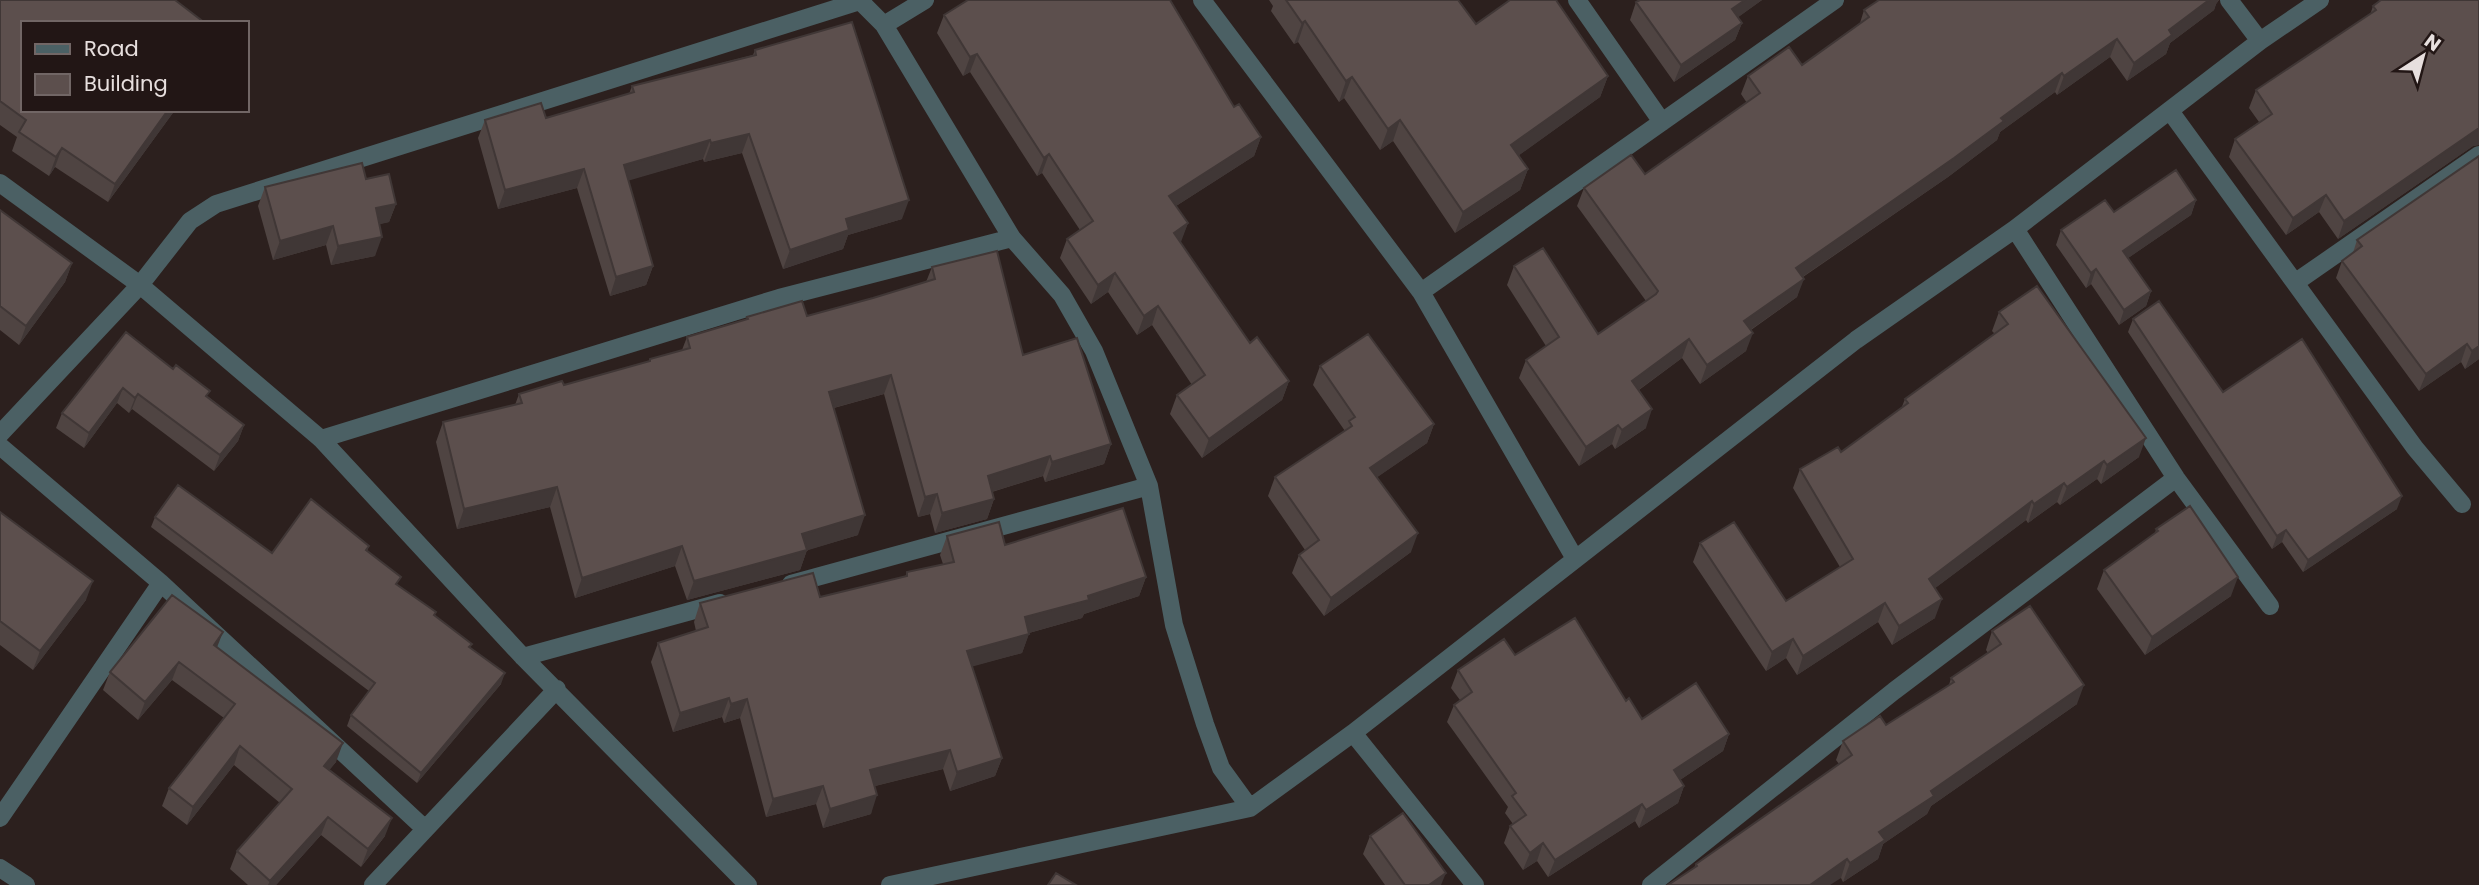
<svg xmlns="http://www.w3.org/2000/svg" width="2479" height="885" viewBox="0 0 2479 885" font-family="Poppins,sans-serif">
	<rect width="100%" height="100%" fill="#2c201e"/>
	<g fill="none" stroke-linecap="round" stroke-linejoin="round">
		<path stroke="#4b6064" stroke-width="18" d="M859 0 884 25 1012 238 1062 295 1094 351 1149 486 1174 625 1205 724 1221 768 1250 808
			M1202 0 1421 292 1574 557
			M1577 0 1662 122
			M2229 0 2260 41
			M884 25 925 0
			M2170 111 2415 448 2462 504
			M0 183 140 285 321 439 523 657 748 885
			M2015 229 2176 478 2270 606
			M2296 282 2479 155
			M1421 292 1835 0
			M0 434 140 285 190 221 216 204 860 1
			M321 439 779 298 1012 238
			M0 446 161 583 424 828
			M791 584 1149 486
			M523 657 720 603
			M1353 733 1475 885
			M0 818 161 583
			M0 868 26 885
			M373 885 557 689
			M890 885 1250 808 1353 733 1856 340 2015 229 2260 41 2320 0
			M1651 885 1894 691 2176 478"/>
	</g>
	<path fill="#4f4442" d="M0 0 175 110 108 202 55 167 49 176 12 151 17 137 0 125Z
		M1269 0H1458L1476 24 1608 76 1600 97 1519 155 1528 169 1520 190 1455 233 1393 141 1380 150 1344 98 1339 102 1298 42 1294 44 1271 11 1273 6Z
		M1640 0H1762L1738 17 1742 23 1735 40 1674 82 1630 20 1636 2Z
		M1879 0H2219L2216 4 2214 10 2170 43 2166 54 2127 81 2110 57 2057 95 2055 92 2000 132 1997 140 1948 177 1803 277 1797 297 1751 330 1746 351 1700 384 1682 358 1639 390 1646 428 1615 449 1612 444 1579 466 1519 378 1526 360 1546 346 1507 285 1514 266 1598 334 1646 301 1577 206 1584 188 1645 174 1747 103 1741 94 1748 76 1802 65 1860 23 1864 10Z
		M2479 0V145L2473 146 2338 239 2319 212 2286 235 2229 157 2235 139 2259 122 2249 108 2256 90 2370 15 2373 6Z
		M944 15 1234 107 1261 137 1254 156 1176 206 1188 223 1180 242 1250 343 1289 381 1282 400 1202 458 1170 414 1177 395 1192 385 1152 325 1137 335 1108 292 1091 304 1060 258 1067 239 1080 230 1042 173 1037 176 970 72 963 76 937 33Z
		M755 50 902 219 848 235 843 249 783 269 742 153 704 162 703 159 628 180 653 266 646 285 610 296 577 188 498 209 478 138 485 120 546 118 629 94 632 86 753 55Z
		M2479 156V359L2465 369 2461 362 2419 391 2336 278 2342 261 2353 253 2357 240Z
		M366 179 396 204 389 222 379 224 375 256 331 265 326 245 273 260 258 206 265 187Z
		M2196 200 2191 215 2128 258 2151 291 2146 306 2119 325 2091 284 2086 288 2056 245 2061 230 2114 212Z
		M0 210 72 263 65 282 19 345 0 330Z
		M932 267 1023 355 1111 444 1104 464 1045 482 1043 476 992 492 994 499 987 519 935 533 930 514 918 517 884 394 834 408 858 535 807 550 800 570 687 600 675 566 575 598 550 507 457 529 436 442 443 422 515 405 519 394 564 385 648 362 650 359 682 350 687 337 746 320 747 317 807 316 873 298 926 282Z
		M1999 312 2139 457 2101 484 2097 479 2060 505 2057 502 2028 523 2026 520 1935 588V618L1892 645 1878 622 1797 675 1786 658 1766 671 1693 562 1700 543 1786 601 1840 567 1793 488 1800 469 1841 452 1901 409 1905 399 1995 334 1992 331Z
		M2133 319 2223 392 2397 509 2303 572 2282 542 2272 549 2128 332Z
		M126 332 244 425 238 441 214 471 132 409 129 413 117 403 84 448 56 428 62 413Z
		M1320 366 1434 424 1427 443 1377 477 1411 552 1324 616 1292 573 1299 555 1305 550 1268 496 1275 477 1345 431 1313 385Z
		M0 512 86 600 33 670 0 645Z
		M155 517 272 553 369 546 367 551 398 585 435 615 471 648 501 684 417 783 347 726 351 715 369 691 151 527Z
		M2156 529 2231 596 2145 655 2097 589 2104 570 2155 534Z
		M947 536 1005 545 1146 577 1139 596 1084 614 1082 618 1029 633 1022 653 972 666 1002 758 995 776 950 791 943 769 875 786 871 814 823 828 816 804 766 817 740 718 724 723 722 717 673 732 651 662 658 643 696 631 694 622 700 603 820 597 905 577 907 572 943 564 940 555Z
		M1992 631 2077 704 1931 806 1927 814 1883 844 1878 859 1843 882 1841 878 1694 868 1696 864 1839 764 1836 760 1843 741 1886 725 1949 685 1951 678 1988 653 1986 650Z
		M217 647 336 762 329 770 385 836 361 867 321 835 276 885H248L230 869 237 851 280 803 234 765 187 825 162 806 169 788 224 718 172 680 138 720 103 690 110 672Z
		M1515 655 1626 701 1642 719 1729 734 1723 751 1680 780 1684 786 1678 803 1639 828 1635 821 1548 877 1537 861 1523 870 1504 843 1510 826 1513 824 1505 813 1508 807 1447 722 1454 705 1460 700 1451 688 1458 670Z
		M1370 836 1441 885H1385L1363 854Z"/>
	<path fill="#403736" d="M1745 0H1762L1726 26 1732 9Z
		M2209 0H2219L2216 4 2214 10 2170 43 2166 54 2127 81 2134 63 2169 30Z
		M1305 21 1298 42 1294 44 1302 23Z
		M1742 23 1735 40 1674 82 1681 65Z
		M2117 39 2110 57 2057 95 2064 76Z
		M977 54 970 72 963 76 970 57Z
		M2062 73 2055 92 2000 132 1997 140 1948 177 1789 286 1796 268Z
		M1608 76 1600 97 1504 166 1511 145Z
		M1352 77 1344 98 1339 102 1346 81Z
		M168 110H175L108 202 115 184Z
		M1400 120 1393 141 1380 150 1388 129Z
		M2479 128V145L2473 146 2338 239 2344 221Z
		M749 134 742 153 704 162 711 143Z
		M1261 137 1254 156 1162 215 1169 196Z
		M710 140 703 159 617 184 624 165Z
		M62 148 55 167 49 176 56 157Z
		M1049 154 1042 173 1037 176 1044 158Z
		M584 169 577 188 498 209 505 190Z
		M1528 169 1520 190 1455 233 1463 212Z
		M2326 195 2319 212 2286 235 2293 218Z
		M909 200 902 219 848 235 843 249 783 269 790 250 846 219Z
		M2196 200 2191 215 2118 265 2123 251Z
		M396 204 389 222 369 227 376 208Z
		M1188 223 1181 242 1167 252 1174 233Z
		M333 226 326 245 273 260 280 241Z
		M382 237 375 256 331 265 338 246Z
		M72 263 65 282 19 345 26 326Z
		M653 266 646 285 610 296 616 277Z
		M2096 269 2091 284 2086 288 2091 273Z
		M1115 273 1108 292 1091 304 1098 285Z
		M1804 279 1797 297 1737 339 1744 321Z
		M2151 291 2146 306 2119 325 2124 310Z
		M1158 306 1152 325 1137 335 1144 316Z
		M1753 333 1746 351 1700 384 1707 365Z
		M1689 339 1682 358 1626 399 1632 381Z
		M2467 344 2461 362 2419 391 2426 374Z
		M2479 346V359L2465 369 2472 351Z
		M891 375 884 394 822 411 829 392Z
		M1289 381 1282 400 1202 458 1209 439Z
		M123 388 117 403 84 448 89 433Z
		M138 394 132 409 129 413 135 398Z
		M1652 409 1646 428 1615 449 1622 430Z
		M1434 424 1427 443 1363 487 1370 468Z
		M244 425 238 441 214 471 220 455Z
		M1618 425 1612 444 1579 466 1586 447Z
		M2146 438 2139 457 2101 484 2107 465Z
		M1111 444 1104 464 1045 482 1052 462Z
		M1050 456 1043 476 981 495 988 476Z
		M2104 461 2097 479 2060 505 2067 487Z
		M2064 483 2057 502 2028 523 2034 504Z
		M557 487 550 507 457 529 464 509Z
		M937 494 930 514 918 517 925 497Z
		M2402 496 2397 509 2303 572 2308 560Z
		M994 499 987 519 935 533 942 513Z
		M2032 501 2026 520 1922 598 1929 579Z
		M865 515 858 535 802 552 807 550 800 570 687 600 694 581 802 534Z
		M2286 530 2282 542 2272 549 2277 536Z
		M1418 533 1411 552 1324 616 1331 598Z
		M682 546 675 566 575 598 582 578Z
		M1146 577 1139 596 1084 614 1082 618 1018 636 1025 617Z
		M2238 577 2231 596 2145 655 2152 637Z
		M93 581 86 600 33 670 40 651Z
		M1942 599 1935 618 1892 645 1899 626Z
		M1885 603 1878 622 1797 675 1803 656Z
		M223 632 216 650 214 645Z
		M1029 634 1022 653 960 670 967 651Z
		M1793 639 1786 658 1766 671 1772 652Z
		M179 662 172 680 138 720 145 702Z
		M505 673 501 684 417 783 421 773Z
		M2084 685 2077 704 1931 806 1927 814 1883 844 1878 859 1843 882 1850 863 1879 832 1931 791Z
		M729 698 722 717 673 732 680 713Z
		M747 699 740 718 724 723 731 704Z
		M1729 734 1723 751 1668 788 1674 770Z
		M343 743 336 762 318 784 324 766Z
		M240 746 234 765 187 825 193 807Z
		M950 750 943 769 863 789 870 770Z
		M1002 758 995 776 950 791 957 772Z
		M823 786 816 804 766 817 773 799Z
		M1684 786 1678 803 1639 828 1646 810Z
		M877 795 871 814 823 828 830 809Z
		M1642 804 1635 821 1548 877 1555 860Z
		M328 817 321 835 276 885H268L270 881Z
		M392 818 385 836 361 867 368 849Z
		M1543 843 1537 861 1523 870 1530 853Z
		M1847 859 1841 878 1830 885H1810Z
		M1446 873 1441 885H1429Z"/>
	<path fill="#5c4f4d" stroke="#403736" stroke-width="2" d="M0 0H175L205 23H23V110H168L115 184 62 148 56 157 19 132 26 120 0 101Z
		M968 0H1170L1234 107 1239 104 1261 137 1169 196 1188 223 1174 233 1250 343 1257 337 1289 381 1209 439 1177 395 1205 375 1158 306 1144 316 1115 273 1098 285 1067 239 1093 221 1049 154 1044 158 977 54 970 57 944 15Z
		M1286 0H1458L1476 24 1510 0H1556L1608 76 1511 145 1528 169 1463 212 1400 120 1388 129 1352 77 1346 81 1305 21 1302 23Z
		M1640 0H1745L1732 9 1742 23 1681 65 1636 2Z
		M1879 0H2209L2169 30 2172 35 2134 63 2117 39 2064 76 2062 73 2001 118 2004 121 1954 158 1796 268 1804 279 1744 321 1753 333 1707 365 1689 339 1632 381 1652 409 1622 430 1618 425 1586 447 1526 360 1559 337 1514 266 1543 248 1598 334 1656 294 1658 291 1584 188 1631 155 1645 174 1760 93 1748 76 1789 47 1802 65 1869 17 1864 10Z
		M2381 0H2479V128L2344 221 2326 195 2293 218 2235 139 2272 114 2256 90 2376 10 2373 6Z
		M852 22 909 200 846 219 849 230 790 250 749 134 711 143 710 140 624 165 653 266 616 277 584 169 505 190 485 120 541 103 546 118 634 92 632 86 756 55 755 50Z
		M2479 156V346L2472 351 2467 344 2426 374 2342 261 2362 246 2357 240Z
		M362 163 366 179 389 174 396 204 376 208 382 237 338 246 333 226 280 241 265 187Z
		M2176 170 2196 200 2123 251 2151 291 2124 310 2096 269 2091 273 2061 230 2105 200 2114 212Z
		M0 210 72 263 26 326 0 306Z
		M997 251 1023 355 1077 338 1111 444 1052 462 1050 456 988 476 994 499 942 513 937 494 925 497 891 375 829 392 865 515 802 534 807 550 694 581 682 546 582 578 557 487 464 509 443 422 522 403 519 394 562 381 564 385 650 361V359L690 348 687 337 748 319 747 317 802 301 807 316 873 298 935 279 932 267Z
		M2037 286 2146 438 2107 465 2104 461 2067 487 2064 483 2034 504 2032 501 1929 579 1942 599 1899 626 1885 603 1803 656 1793 639 1772 652 1700 543 1734 522 1786 601 1853 559 1800 469 1838 447 1841 452 1908 403 1905 399 2008 324 1999 312Z
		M2159 301 2223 392 2302 339 2402 496 2308 560 2286 530 2277 536 2133 319Z
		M126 332 173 369 176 365 210 391 206 396 244 425 220 455 138 394 135 398 123 388 89 433 62 413Z
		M1368 334 1434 424 1370 468 1418 533 1331 598 1299 555 1319 540 1275 477 1352 426 1349 421 1355 417 1320 366Z
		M178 485 272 553 311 499 369 546 366 550 401 577 396 584 436 612 434 615 472 644 469 647 505 673 421 773 351 715 375 683 155 517Z
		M2190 506 2238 577 2152 637 2104 570 2158 531 2156 529Z
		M1123 508 1146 577 1088 596 1089 600 1025 617 1029 634 967 651 1002 758 957 772 950 750 870 770 877 795 830 809 823 786 773 799 747 699 731 704 729 698 680 713 658 643 708 627 700 603 813 573 820 597 907 576V572L954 562 947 536 999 522 1005 545Z
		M0 512 93 581 40 651 0 621Z
		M172 595 223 632 214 645 343 743 324 766 392 818 368 849 328 817 270 881 237 851 292 789 240 746 193 807 169 788 235 704 179 662 145 702 110 672Z
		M2030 606 2084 685 1931 791 1934 796 1879 832 1885 840 1850 863 1847 859 1810 885H1668L1697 866 1696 864 1852 755 1843 741 1880 716 1886 725 1954 682 1951 678 2001 644 1992 631Z
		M1575 618 1626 701 1629 698 1642 719 1696 683 1729 734 1674 770 1684 786 1646 810 1642 804 1555 860 1543 843 1530 853 1510 826 1526 815 1512 796 1516 793 1454 705 1472 692 1458 670 1504 639 1515 655Z
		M1403 813 1446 873 1429 885H1405L1370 836Z
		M1056 873 1076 885H1048Z"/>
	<rect x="21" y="21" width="228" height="91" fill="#221615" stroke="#716665" stroke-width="2"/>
	<rect x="35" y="44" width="35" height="10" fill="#4b6064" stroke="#716665" stroke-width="2"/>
	<text x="84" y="56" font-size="21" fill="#e7dfde">Road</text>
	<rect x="35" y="74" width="35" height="21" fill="#5c4f4d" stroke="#716665" stroke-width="2"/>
	<text x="84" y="91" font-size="21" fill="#e7dfde">Building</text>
	<g transform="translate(2423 56) rotate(36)" stroke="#221615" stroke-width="5" paint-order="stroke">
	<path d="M0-5L12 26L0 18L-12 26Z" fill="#e7dfde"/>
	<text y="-10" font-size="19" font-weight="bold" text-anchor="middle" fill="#e7dfde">N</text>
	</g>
</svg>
